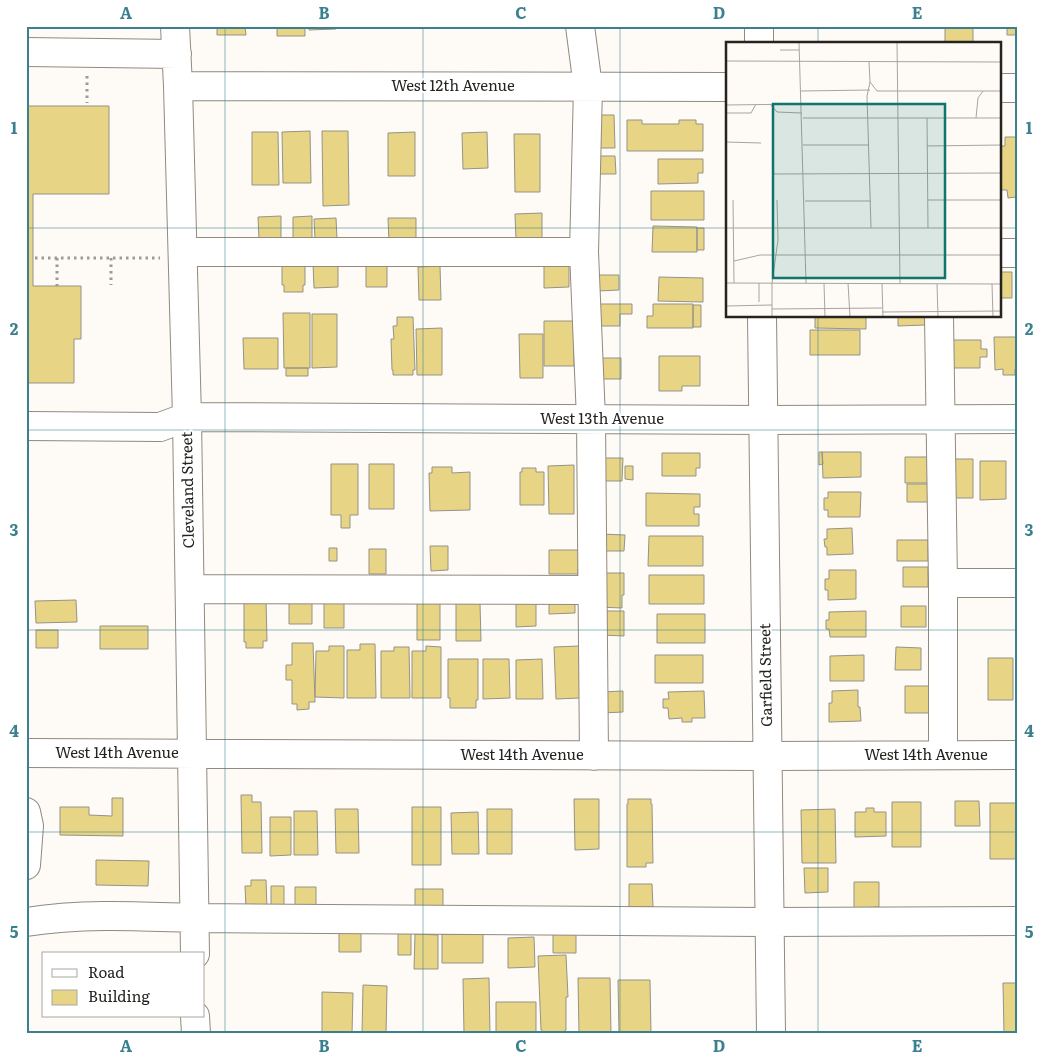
<svg xmlns="http://www.w3.org/2000/svg" width="1043" height="1060" viewBox="0 0 1043 1060" font-family="Literata,serif">
	<rect width="100%" height="100%" fill="#fefaf6"/>
	<path fill="#e7d484" stroke="#969387" d="M217 26H245L246 35H217Z
		M277 26H305V36H277Z
		M309 26H336V29L309 30Z
		M945 26H973V44H945Z
		M1007 26H1017V35H1007Z
		M26 106H109V194H33V286H81V339H74V383H26Z
		M591 115H614L615 148H592Z
		M627 120H642V124H679V120H696V124H703V151H627Z
		M310 131 311 183H283L282 132Z
		M322 131H348L349 205 323 206Z
		M252 132H278L279 185H252Z
		M415 132V176H388V133Z
		M487 132 488 168 463 169 462 133Z
		M514 134H540V192H515Z
		M1005 137H1017V197L1008 198 1007 190H999V146H1005Z
		M594 156H615L616 174H594Z
		M658 159H703V173H698V183L658 184Z
		M651 191H704V220H651Z
		M542 213V240H516L515 214Z
		M281 216V239L259 240 258 217Z
		M312 216V239H293V217Z
		M336 218 337 239 315 240 314 219Z
		M388 218H416V243H389Z
		M653 226 697 227V252H652Z
		M697 228H704V250H697Z
		M282 260H305V285H303V292H284V285H282Z
		M544 261H569V287L544 288Z
		M313 263H338V287L314 288Z
		M366 265H387V287H366Z
		M440 266 441 300H419L418 267Z
		M999 272H1012V298H999Z
		M598 275H619V290L598 291Z
		M659 277 703 278V302L658 301Z
		M599 304H632V314H620V326H599Z
		M653 304H693V328H647V316H653Z
		M693 305H701V327H693Z
		M283 313H310V368H284Z
		M312 314H337V367L312 368Z
		M815 316H866V329L815 328Z
		M898 316H925V325L898 326Z
		M397 317H413L415 370H413V375H393V370H392L391 339H394L393 326H397Z
		M544 321H574V366H544Z
		M442 328V375H417L416 329Z
		M810 330H860V355H810Z
		M519 334H543V378H520Z
		M994 337H1017V369H1015V375H1003V369L995 370Z
		M243 338H278V369H244Z
		M953 340H981V349H987V357H980V368H953Z
		M659 356H700V386H682V391H659Z
		M599 358H621V379H599Z
		M286 368H308V376H286Z
		M819 452H822L823 464 819 465Z
		M822 452H861V477L823 478Z
		M662 453H700V468H696V476H662Z
		M905 457H930V483H905Z
		M599 458H623L622 481H598Z
		M948 459H973V498H949Z
		M980 461H1006V499L980 500Z
		M331 464H358V515H350V528H341V515H331Z
		M369 464H394V509H369Z
		M574 465V514H549L548 466Z
		M625 466H633V480L625 479Z
		M432 467H452V473L470 472V510L430 511 429 473H432Z
		M522 468H536V472H544V505H520V472H522Z
		M907 484H928V502H907Z
		M828 492H861L860 517H828V510H824V498H828Z
		M646 493 700 494V507H694V514H699V526H646Z
		M852 528 853 554 827 555V547H825L824 539H827V529Z
		M601 534 625 535 624 551H601Z
		M649 536H703V566H648Z
		M897 540H928V561H897Z
		M430 546H448V570L431 571Z
		M329 548H337V561H329Z
		M369 549H386V574H369Z
		M549 550H579L578 574H549Z
		M903 567H928V587H903Z
		M829 570H856V599L828 600V590H825V579H829Z
		M597 573H624V595H622V608L596 607Z
		M649 575H704V604H649Z
		M549 596H575V613L549 614Z
		M324 599H344V628H324Z
		M76 600 77 622 36 623 35 601Z
		M244 600H266L267 641H263V648H246V642H244Z
		M289 600H312V624H289Z
		M516 602H536V626L516 627Z
		M417 603H440V640H417Z
		M456 603H480L481 641H456Z
		M901 606H926V627H901Z
		M602 611H624V636L601 635Z
		M866 611V637H830L829 629H826V620H829V612Z
		M657 614H705V643H657Z
		M100 626H148V649H100Z
		M36 630H58V648H36Z
		M292 643H313L315 702H309V709L297 710V704H292V680H286V665H292Z
		M360 644H375L376 698H347V650H360Z
		M329 646H344V698L315 697 316 651H329Z
		M426 646 441 647V698H412V651H426Z
		M579 646 580 698 556 699 554 647Z
		M394 647H409L410 698H381V651H394Z
		M896 647 921 648V670H895Z
		M655 655H703V683H655Z
		M864 655V681H830V656Z
		M988 658H1013V700H988Z
		M448 659H478V700H476V708H450V698H448Z
		M483 659H509L510 698 483 699Z
		M542 659 543 699H516V660Z
		M905 686H932V713H905Z
		M858 690V707H860L861 721 829 722V703H832V691Z
		M623 691V712L602 713 601 692Z
		M704 691 705 718H692V722H682V718L669 719 668 708H663V699H669L668 692Z
		M241 795H252V802H261L262 853H242Z
		M112 798H123V836L60 835V807H89V815L112 816Z
		M574 799H599V849L575 850Z
		M628 799H651V804H652L653 863H646V867H627V804H628Z
		M955 801H979L980 826H955Z
		M892 802H921V847H892Z
		M990 803H1017V859H990Z
		M412 807H441V865H412Z
		M866 808H874V812H886V836L855 837V812H866Z
		M335 809H358L359 853H336Z
		M487 809H512V854H487Z
		M835 809 836 863H802L801 810Z
		M294 811H317L318 855H294Z
		M478 812 479 854H452L451 813Z
		M270 817H291V855L270 856Z
		M96 860 149 861 148 886 96 885Z
		M804 868H828V892L805 893Z
		M251 880H266L267 908H246L245 886H251Z
		M854 882H879V907L854 908Z
		M629 884H652L653 907H629Z
		M271 886H284V908H271Z
		M295 887H316V908H295Z
		M415 889H443V914H415Z
		M361 929V952H339V930Z
		M553 932H576V953H553Z
		M398 933H411V955H398Z
		M415 934 438 935V969H414Z
		M442 934H483V963H442Z
		M534 937 535 967 508 968V938Z
		M566 955 568 997H566V1030H565V1034H542V1030H541L538 956Z
		M489 978 490 1034H464L463 979Z
		M578 978H610L611 1034H579Z
		M618 980H650L651 1034H619Z
		M1003 983H1017V1034H1004Z
		M363 985 387 986 386 1034H362Z
		M322 992 353 993 352 1034H322Z
		M496 1002H536V1032L496 1033Z"/>
	<g fill="none" stroke-linecap="round" stroke-linejoin="round">
		<defs>
			<path id="minor" d="M175 26 178 86 187 417 195 954
				M580 26 588 87 584 252 591 419 594 756
				M759 26V44
				M26 52 177 54
				M178 86 727 87
				M999 88H1017
				M183 252H584
				M999 253H1017
				M762 316 771 1034
				M939 316 943 583V755
				M26 426 160 427 187 417 764 420 1017 419
				M943 583H1017
				M190 589 592 590
				M26 753 767 756 1017 755
				M26 812 29 826 26 865
				M26 922C82 913 138 916 194 918L769 922 1017 921
				M195 1016 196 1034"/>
		</defs>
		<use href="#minor" stroke="#92897f" stroke-width="30"/>
		<path stroke="#9d9995" stroke-width="3" stroke-dasharray="2.5 4" stroke-linecap="butt" d="M87 76V103
			M35 258H160
			M57 258V286
			M111 258V285"/>
		<use href="#minor" stroke="#fff" stroke-width="28"/>
	</g>
	<path fill="none" stroke="#3b808e" stroke-width="1" stroke-opacity="0.55" d="M225 26V1034M423 26V1034M620 26V1034M818 26V44M26 228H727M999 228H1017M818 316V1034M26 430H1017M26 630H1017M26 832H1017"/>
	<g text-anchor="middle" stroke-width="4" stroke-linejoin="round" paint-order="stroke">
		<g font-size="15" fill="#26231f" stroke="#fff">
			<text x="453" y="91">West 12th Avenue</text>
			<text x="602" y="424">West 13th Avenue</text>
			<text transform="translate(188 490) rotate(-91)" y="5">Cleveland Street</text>
			<text transform="translate(766 675) rotate(-91)" y="5">Garfield Street</text>
			<text x="117" y="758">West 14th Avenue</text>
			<text x="522" y="760">West 14th Avenue</text>
			<text x="926" y="760">West 14th Avenue</text>
		</g>
	</g>
	<g transform="translate(726 42)">
		<rect width="275" height="275" fill="#fefaf6"/>
		<path fill="none" stroke="#a8a4a0" stroke-width="1" d="M73 0 80 241M171 0 174 242M54 8H73M0 19 275 20M143 19 144 40 151 49H275M144 40 141 54 145 186M75 49 144 48M44 62 51 70 76 71M0 63 76 62M0 71H25L30 62M77 76H275M201 76 202 186M250 76 252 56 257 49M0 100 35 101M77 103H143M201 104 275 103M47 126 48 132 275 131M7 158 8 241M202 158H275M79 159H145M0 186H275M8 219 34 213H275M0 241 275 242M98 241 99 275M122 241 124 275M156 242 157 275M211 242 212 275M266 242 267 275M33 260V241M0 264 46 263M46 267 156 266M156 270 275 269M46 275V241L52 198 51 158"/>
		<path fill="#0f766e" fill-opacity="0.15" stroke="#0f766e" stroke-width="2.5" d="M47 62H219V236H47Z"/>
		<rect width="275" height="275" fill="none" stroke="#26231f" stroke-width="2.5"/>
	</g>
	<rect width="1043" height="1060" fill="none" stroke="#ffffff" stroke-width="55"/>
	<rect x="42" y="952" width="162" height="65" fill="#ffffff" stroke="#a8a7a5"/>
	<rect x="52" y="969" width="25" height="8" fill="#ffffff" stroke="#a8a7a5"/>
	<text x="88" y="978" font-size="15" fill="#26231f">Road</text>
	<rect x="52" y="990" width="25" height="15" fill="#e7d484" stroke="#a8a7a5"/>
	<text x="88" y="1002" font-size="15" fill="#26231f">Building</text>
	<rect x="28" y="28" width="988" height="1004" fill="none" stroke="#3b808e" stroke-width="2"/>
	<g font-size="16" text-anchor="middle" font-weight="bold" fill="#3b808e">
		<text x="126" y="19">A</text>
		<text x="324" y="19">B</text>
		<text x="521" y="19">C</text>
		<text x="719" y="19">D</text>
		<text x="917" y="19">E</text>
		<text x="14" y="134">1</text>
		<text x="1029" y="134">1</text>
		<text x="14" y="335">2</text>
		<text x="1029" y="335">2</text>
		<text x="14" y="536">3</text>
		<text x="1029" y="536">3</text>
		<text x="14" y="737">4</text>
		<text x="1029" y="737">4</text>
		<text x="14" y="938">5</text>
		<text x="1029" y="938">5</text>
		<text x="126" y="1052">A</text>
		<text x="324" y="1052">B</text>
		<text x="521" y="1052">C</text>
		<text x="719" y="1052">D</text>
		<text x="917" y="1052">E</text>
	</g>
</svg>
